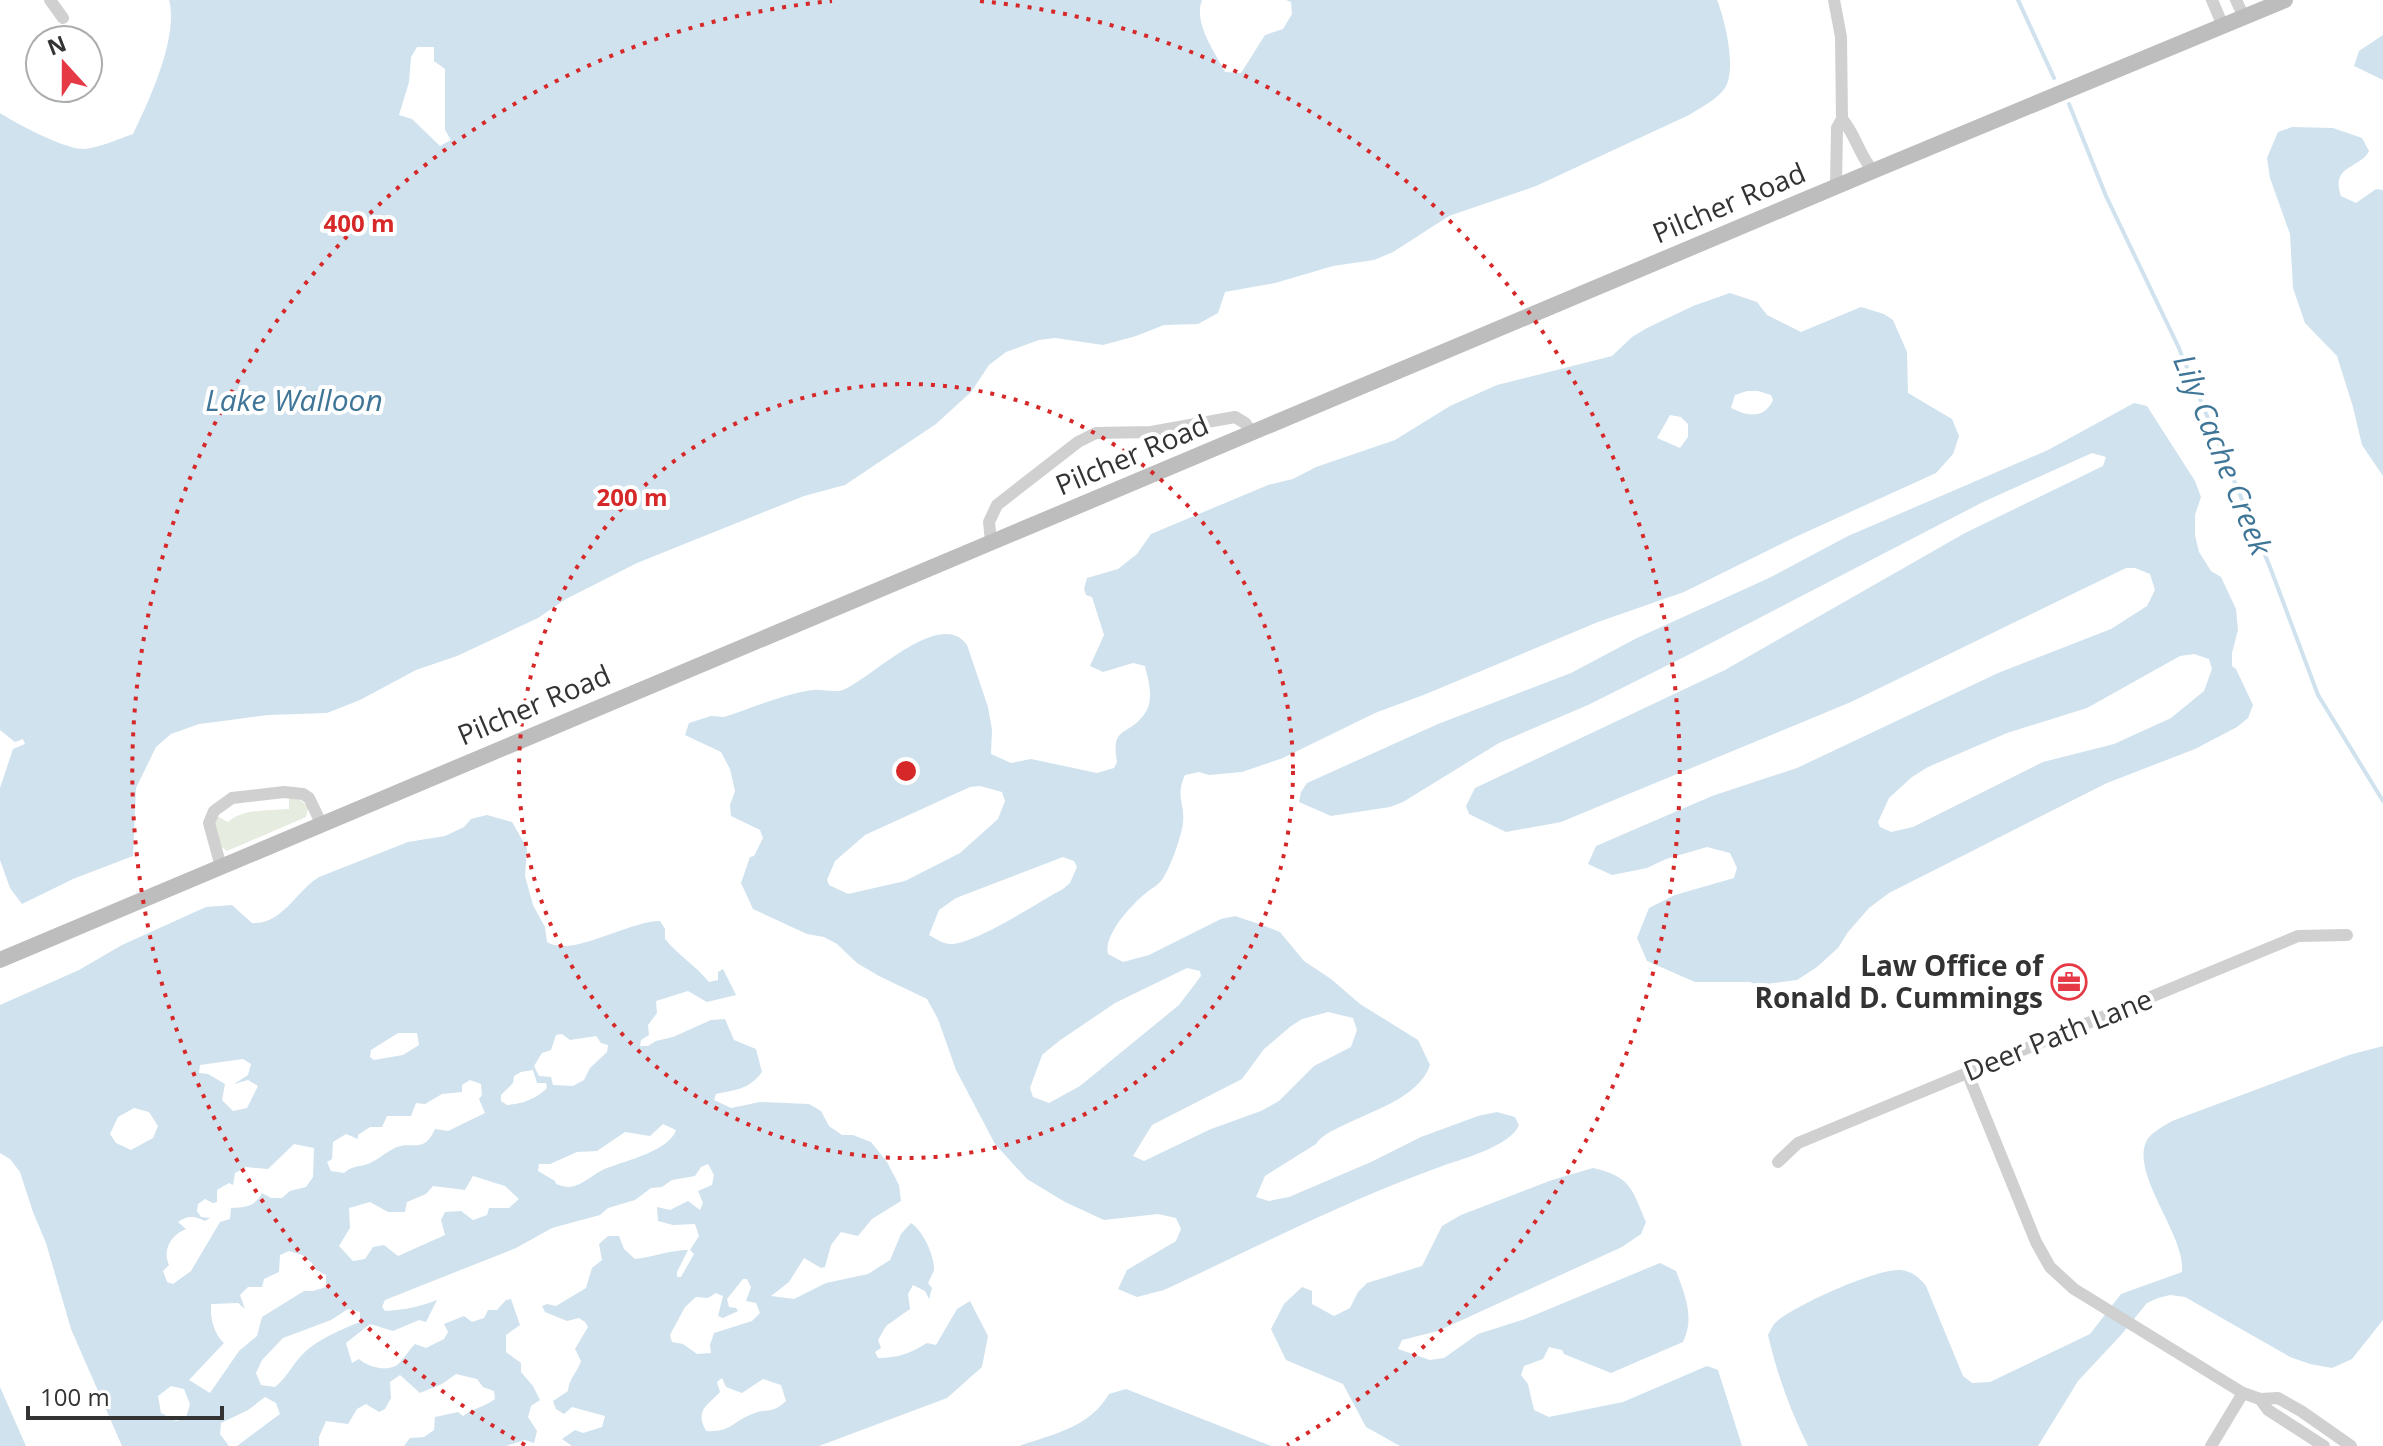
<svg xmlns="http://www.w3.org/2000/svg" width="2383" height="1446" viewBox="0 0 2383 1446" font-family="'Open Sans',sans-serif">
	<rect width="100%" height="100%" fill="#fff"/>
	<path fill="#e6ecdf" d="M289 797C298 798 303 801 308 808L306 817 227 851 219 845 214 826 217 816 228 822C244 808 269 811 289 809Z"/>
	<path fill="#cfe2ee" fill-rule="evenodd" d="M169 0H1202C1193 23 1215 52 1225 72L1241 73 1265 35 1283 29 1292 14 1291 2 1286 0H1717C1725 20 1737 69 1725 88 1716 100 1702 107 1689 115L1536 186 1449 216 1393 252 1374 260 1333 266 1275 283 1225 292 1218 313 1198 324 1164 325 1136 336 1103 345 1055 338 1039 340 1006 352 989 365 971 392 936 424 845 485 804 496 637 563 566 599 538 618 457 656 416 670 360 700 327 713 268 715 223 721 199 724 171 734 156 747 136 788 133 856 73 879 22 904 10 888 0 860V788L13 749 25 744 23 739 15 742 0 730V113C15 123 68 151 85 149 101 147 118 139 133 134 149 101 179 36 169 0ZM417 47H434V61L445 69V130L451 140 440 146 412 119 399 115 409 82 411 57Z
		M2383 35V80L2354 66 2359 51Z
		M2292 127 2333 128 2362 138 2369 151C2360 169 2330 165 2341 196L2356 203 2376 189 2383 190V476L2362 445 2353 407 2337 356 2305 323 2293 288 2290 234 2270 178 2267 158 2278 132Z
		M1730 293 1757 302 1767 315 1801 332 1861 307 1884 314 1893 320 1907 352 1908 393 1952 419 1959 436 1953 454 1936 473 1791 539 1684 592 1598 622 1426 694 1375 713 1283 758 1242 772 1209 775 1199 772 1185 775C1175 798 1185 801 1183 823 1182 835 1169 872 1161 881 1157 886 1150 889 1146 893 1132 904 1103 935 1108 954L1123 962 1149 955 1221 919 1235 916 1262 925 1280 932 1304 961 1331 979 1360 1004 1418 1040 1430 1065C1419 1098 1371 1111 1342 1126 1332 1131 1322 1135 1316 1144L1265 1176 1256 1197 1269 1201 1289 1197 1371 1162 1421 1137 1478 1116 1497 1112 1515 1117 1519 1125C1511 1145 1466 1158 1445 1165 1349 1199 1257 1247 1164 1290L1137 1297 1118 1289 1127 1270 1176 1241 1181 1229 1176 1218 1158 1214 1104 1220 1065 1202 1027 1179 995 1144 956 1070 938 1019 927 999 879 976 857 963 837 944 824 937 807 934 753 909 741 883 750 857 754 856 763 838 760 830 731 816 730 805 735 791 730 769 721 752 685 735 689 723 711 716 724 717C753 708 783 694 813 690 823 689 834 693 843 690 870 680 940 607 967 645L988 707 992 730 991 754 1011 763 1031 759 1097 773 1114 768 1117 762C1111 726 1126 737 1143 716 1155 702 1149 682 1145 666L1133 663 1103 672 1090 666 1104 635 1092 597 1086 595 1084 589 1087 578 1118 569 1137 554 1151 534 1268 485 1293 479 1316 467 1395 440 1450 406 1497 385 1612 356 1632 337 1647 328 1693 306ZM1747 391H1758L1771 395 1773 400C1764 420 1747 416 1731 408L1735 395ZM1670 415 1681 417 1688 424V437L1680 448 1657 438ZM980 786 1002 792 1005 801 998 819 960 853 905 881 848 894 829 885 827 880 835 861 865 835 970 787ZM1063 857 1074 861 1077 867 1070 883 1063 889C1035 904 982 940 953 944 945 945 936 939 929 935L939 910 956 898ZM1187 968 1200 971 1201 976 1179 1005 1080 1086 1049 1103 1033 1097 1030 1088 1042 1055 1059 1041 1115 1003ZM1328 1012 1353 1018 1357 1030 1351 1047 1314 1066 1279 1101 1261 1111 1211 1129 1144 1161 1133 1156 1152 1125 1242 1079 1264 1049 1291 1026 1302 1019Z
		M2134 403 2147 406 2195 481 2201 497 2195 515V535L2199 552 2211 571 2221 577 2236 609 2238 630 2232 653V666L2236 669 2253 705 2248 718 2237 727 2195 749 2107 783 1889 893 1869 908 1848 932 1838 948 1817 967 1797 980 1758 985 1750 982H1695L1647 961 1637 938 1649 908 1675 895 1734 878 1737 868 1730 853 1707 847 1666 859 1647 868 1612 875 1588 864 1596 846 1712 796 1797 768 1998 673 2111 629 2147 606 2155 590 2150 574 2135 568H2126L1851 702 1561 822 1506 832 1469 814 1466 806 1475 788 1725 670 1965 533 2103 466 2106 457 2092 453 1983 502 1690 654 1588 705 1499 743 1403 802 1390 807 1331 816 1299 802 1301 792 1307 783 1438 724 1571 673 1637 638 1769 578 1848 536 2048 450ZM2194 654 2209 659 2212 669 2204 691 2171 718 2114 744 2043 762 1913 827 1891 832 1880 827 1878 822 1889 798 1912 777 1928 767 2007 733 2087 708 2180 656Z
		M487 815 512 822 527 848 525 876 533 905 545 927 547 942C572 958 628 921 660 921L665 929V939C678 955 695 965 709 982L718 980V972L723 969 736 995 707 1002 688 991 656 1001 657 1013 648 1025 649 1035 641 1040 640 1046H648L656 1041 673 1037 711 1020 725 1019 734 1040 756 1049 762 1072C750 1089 735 1090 716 1094L714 1100 731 1108 760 1102 809 1104 821 1111 829 1126 842 1135H853L871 1142 887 1162 899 1185 901 1201 872 1219 858 1236 841 1232 831 1245 825 1267 821 1268 804 1258 789 1282 771 1296 794 1299 826 1283 868 1274 890 1260 901 1234 911 1223C923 1231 935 1256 934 1271 933 1272 929 1281 928 1283L932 1288 929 1299 925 1291 913 1285 908 1294 910 1309 886 1326 878 1340 881 1348 875 1352 878 1358C898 1358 911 1353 927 1343L936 1345 957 1309 970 1301 988 1336 982 1367 947 1398 819 1446H572L562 1439 575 1430 583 1433 602 1427 605 1416 572 1407 564 1414 556 1409 553 1401 568 1391C569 1378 577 1373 581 1361L575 1349 588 1327 585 1322 579 1318 567 1321 545 1312 542 1306 547 1304 556 1306 586 1288 592 1268 602 1260 599 1244 608 1236H619L624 1249 635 1259C654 1257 670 1250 688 1250L677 1272V1277H681L694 1254 690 1250 699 1236 695 1224 673 1225 658 1221 657 1207 670 1210 688 1201 700 1210 703 1203 698 1191 712 1185 714 1175 708 1164 701 1167 695 1176 672 1180 662 1187 651 1188 635 1200 608 1208 600 1215 552 1228 516 1248 385 1300 382 1307 385 1311C404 1310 419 1307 437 1300L426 1322 419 1320 393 1331 370 1324 346 1343 352 1363 359 1359C368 1367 386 1372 397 1365 403 1360 409 1350 415 1344L426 1348 444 1339 448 1332 444 1324 464 1316 472 1322 484 1318 488 1310H497L506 1300 511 1299 520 1325 506 1335V1352L521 1363V1372L533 1386 540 1400 531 1406 528 1417 537 1431 534 1443 525 1440 506 1446H404L410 1438 424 1437 434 1430 435 1417 458 1412 463 1416C474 1408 484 1407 495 1399L494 1391 483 1387 477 1379 456 1374 442 1384 420 1393 400 1375 390 1382 391 1398 385 1409 379 1412 366 1404 357 1409 348 1424 326 1421 319 1437V1446H237L280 1414 276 1403 265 1397 248 1410 221 1423 220 1434 229 1446H122L71 1329 46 1243 33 1212 20 1172 10 1159 0 1153V1005L79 970 122 945 206 907 232 905 252 923C282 925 296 891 319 877L408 842 445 836 464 827 471 819ZM398 1033H417L419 1045 403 1055 374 1060 370 1057 371 1050ZM562 1034 570 1040 596 1036 601 1043 608 1045 607 1052 590 1068 584 1080 573 1086 553 1085 551 1077 539 1076 534 1066 542 1053 551 1050 556 1035ZM243 1059 251 1064 248 1075 234 1084 248 1080 258 1086 247 1108 233 1111 222 1100 225 1084 208 1074 199 1073 200 1065ZM533 1070 537 1083H546L547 1088C536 1099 522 1104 507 1105L501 1101V1095L513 1083 514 1076 521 1072ZM470 1080 481 1084 482 1095 479 1099 485 1113 448 1131 435 1129C424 1154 412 1141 397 1147 387 1151 378 1160 368 1164 358 1167 352 1166 344 1173L331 1171 327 1162 332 1159 333 1142 346 1134 358 1139V1135L370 1127H382L387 1116H411L416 1103 425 1104 442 1094 462 1092V1085ZM134 1108 149 1112 158 1126 153 1138 131 1150 116 1143 110 1134 118 1117ZM663 1124 676 1130C670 1150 626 1161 607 1168 595 1172 583 1186 569 1187 565 1187 560 1185 556 1184L555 1181 538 1171 539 1164H550L577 1152 597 1151 625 1132 650 1136ZM294 1144 314 1148 313 1177 306 1187 290 1191 282 1198H271L262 1193C254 1207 247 1207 231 1208L230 1219 220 1222 191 1271 173 1284 167 1282 163 1271 169 1265C162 1250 171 1235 186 1229L178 1222C188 1215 194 1216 205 1221L210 1218 201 1217 197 1211 198 1204 205 1199 213 1203 217 1202V1190L229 1183 233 1185 235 1173 246 1167 268 1169ZM473 1176 505 1186 519 1199 509 1208H489L487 1215 473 1220 461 1211 445 1212 441 1220 445 1235 398 1256 384 1245 373 1247 365 1259 353 1261 339 1246 350 1228 349 1208 370 1202 388 1212H405L407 1202 426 1194 433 1186 465 1190ZM289 1251 302 1255 313 1264V1268L326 1275V1287L313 1291H304L262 1317 257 1336 239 1351 210 1393 189 1380 224 1343C214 1334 210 1318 211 1304L238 1303 245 1309 240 1295 248 1287H262L264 1279 279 1272 280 1255ZM743 1279H747L751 1287 746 1301 756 1303 760 1313 752 1321 714 1333 710 1345 711 1353 697 1354 683 1344 672 1342 670 1335 685 1307 696 1297 708 1298 716 1293 723 1296 718 1316 723 1318 738 1311 736 1308 729 1307 727 1299ZM348 1309 360 1312V1322C344 1328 315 1341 304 1353 293 1363 287 1378 275 1387L261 1385 256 1373 262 1360 283 1338 331 1320ZM722 1378 726 1387 742 1393 763 1379 781 1385 786 1401C772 1414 770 1408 755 1413 734 1420 731 1433 706 1431 695 1410 706 1407 720 1392L717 1382ZM171 1386 184 1389 190 1404 186 1418 176 1421 161 1413 158 1396Z
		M2383 1046V1320L2352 1359 2332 1368 2310 1364 2290 1357 2185 1297 2170 1295 2158 1298 2147 1303 2121 1335 2078 1381 2038 1446H1808C1790 1410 1777 1374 1768 1335 1770 1331 1772 1327 1774 1324 1790 1307 1878 1268 1900 1270 1912 1271 1919 1277 1926 1286L1963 1376 1972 1383 1990 1382 2090 1334 2121 1294 2182 1272C2186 1235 2129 1173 2147 1140 2152 1132 2164 1126 2172 1121L2349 1055Z
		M1593 1168C1632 1177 1632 1190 1646 1222L1641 1234 1622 1247 1438 1331 1402 1340 1398 1349 1430 1360 1444 1358 1478 1334 1525 1319 1660 1263 1676 1271C1685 1295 1695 1318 1683 1342L1611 1373 1564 1354 1562 1350 1549 1347 1543 1359 1524 1366 1521 1375 1528 1384 1534 1410 1549 1417 1623 1402 1707 1366 1718 1370 1742 1446H1400L1366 1427 1343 1384 1286 1360 1271 1329 1284 1304 1302 1287 1312 1291V1304L1334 1316 1350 1308 1358 1292 1367 1283 1422 1266 1442 1226 1461 1215 1552 1180Z
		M0 1387 26 1446H0Z
		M1126 1389 1271 1446H1019C1053 1434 1089 1428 1109 1394Z"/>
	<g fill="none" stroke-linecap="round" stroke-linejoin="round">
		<path stroke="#cfe2ee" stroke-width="4" d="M2018 0 2054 78
			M2069 104 2106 196 2178 346 2270 567 2318 695 2383 801"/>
		<path stroke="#d0d0d0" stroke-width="12" d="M50 0 63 18
			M1834 0 1841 37 1842 119 1837 128 1836 186
			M2212 0 2223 26
			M2236 0 2244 17
			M1842 119C1856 135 1858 153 1873 171
			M991 542 989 522 997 505 1078 442 1096 433 1151 432 1235 417 1245 423 1252 432
			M221 867 209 823 214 811 232 798 284 792 303 794 309 798 321 823
			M1967 1072 2036 1242 2050 1267 2074 1289 2243 1393 2260 1399 2278 1398 2301 1411 2351 1446
			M1778 1162 1798 1143 2298 936 2347 935
			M2260 1399 2268 1410 2324 1446
			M2211 1446 2243 1393"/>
		<path stroke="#bdbdbd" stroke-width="16" d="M0 960 1873 171 2285 0"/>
	</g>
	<g fill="none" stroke="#d62828" stroke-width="4" stroke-dasharray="4 8">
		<circle cx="906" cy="771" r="387"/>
		<path d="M525 1445A774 774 0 0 1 832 1M980 1A774 774 0 0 1 1287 1445"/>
	</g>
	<defs>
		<symbol id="office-ring" viewBox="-11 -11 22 22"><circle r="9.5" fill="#fff" stroke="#e63946" stroke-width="1.5"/><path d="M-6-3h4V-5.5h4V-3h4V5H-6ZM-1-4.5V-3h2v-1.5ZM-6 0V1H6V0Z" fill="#e63946"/></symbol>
	</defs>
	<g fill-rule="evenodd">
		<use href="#office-ring" x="2049" y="962" width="40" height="40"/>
	</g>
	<g text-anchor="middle" stroke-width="8" stroke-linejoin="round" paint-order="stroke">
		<g font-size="28" fill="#333" stroke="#fff">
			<text transform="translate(1729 203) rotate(-23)" y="10">Pilcher Road</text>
			<text transform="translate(1132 455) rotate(-23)" y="10">Pilcher Road</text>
			<text transform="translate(534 705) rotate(-23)" y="10">Pilcher Road</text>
			<text transform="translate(2058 1035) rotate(-22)" y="10">Deer Path Lane</text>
		</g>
		<g font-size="28" font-weight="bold" fill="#333" stroke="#fff" text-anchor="end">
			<text x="2043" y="976">Law Office of<tspan x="2043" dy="32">Ronald D. Cummings</tspan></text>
		</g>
		<g font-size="30" font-style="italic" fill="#3f7597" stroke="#fff">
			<text x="294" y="411">Lake Walloon</text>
			<text transform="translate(2222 455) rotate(68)" y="10">Lily Cache Creek</text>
		</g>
	</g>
	<circle cx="906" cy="771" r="12" fill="#d62828" stroke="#fff" stroke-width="4"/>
	<g font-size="24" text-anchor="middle" font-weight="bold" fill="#d62828" stroke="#fff" stroke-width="8" stroke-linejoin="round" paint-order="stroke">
		<text x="359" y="232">400 m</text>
		<text x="632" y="506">200 m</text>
	</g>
	<g transform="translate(64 64) rotate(339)"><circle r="38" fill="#ffffff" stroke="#adadad" stroke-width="2"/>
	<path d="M0-6L14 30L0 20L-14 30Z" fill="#e63946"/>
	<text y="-12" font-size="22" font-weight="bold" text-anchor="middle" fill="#333333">N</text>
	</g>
	<path d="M28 1406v12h194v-12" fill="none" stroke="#333333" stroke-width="4"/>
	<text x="40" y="1406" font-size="24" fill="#333333" stroke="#ffffff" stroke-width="6" paint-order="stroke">100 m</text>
</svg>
